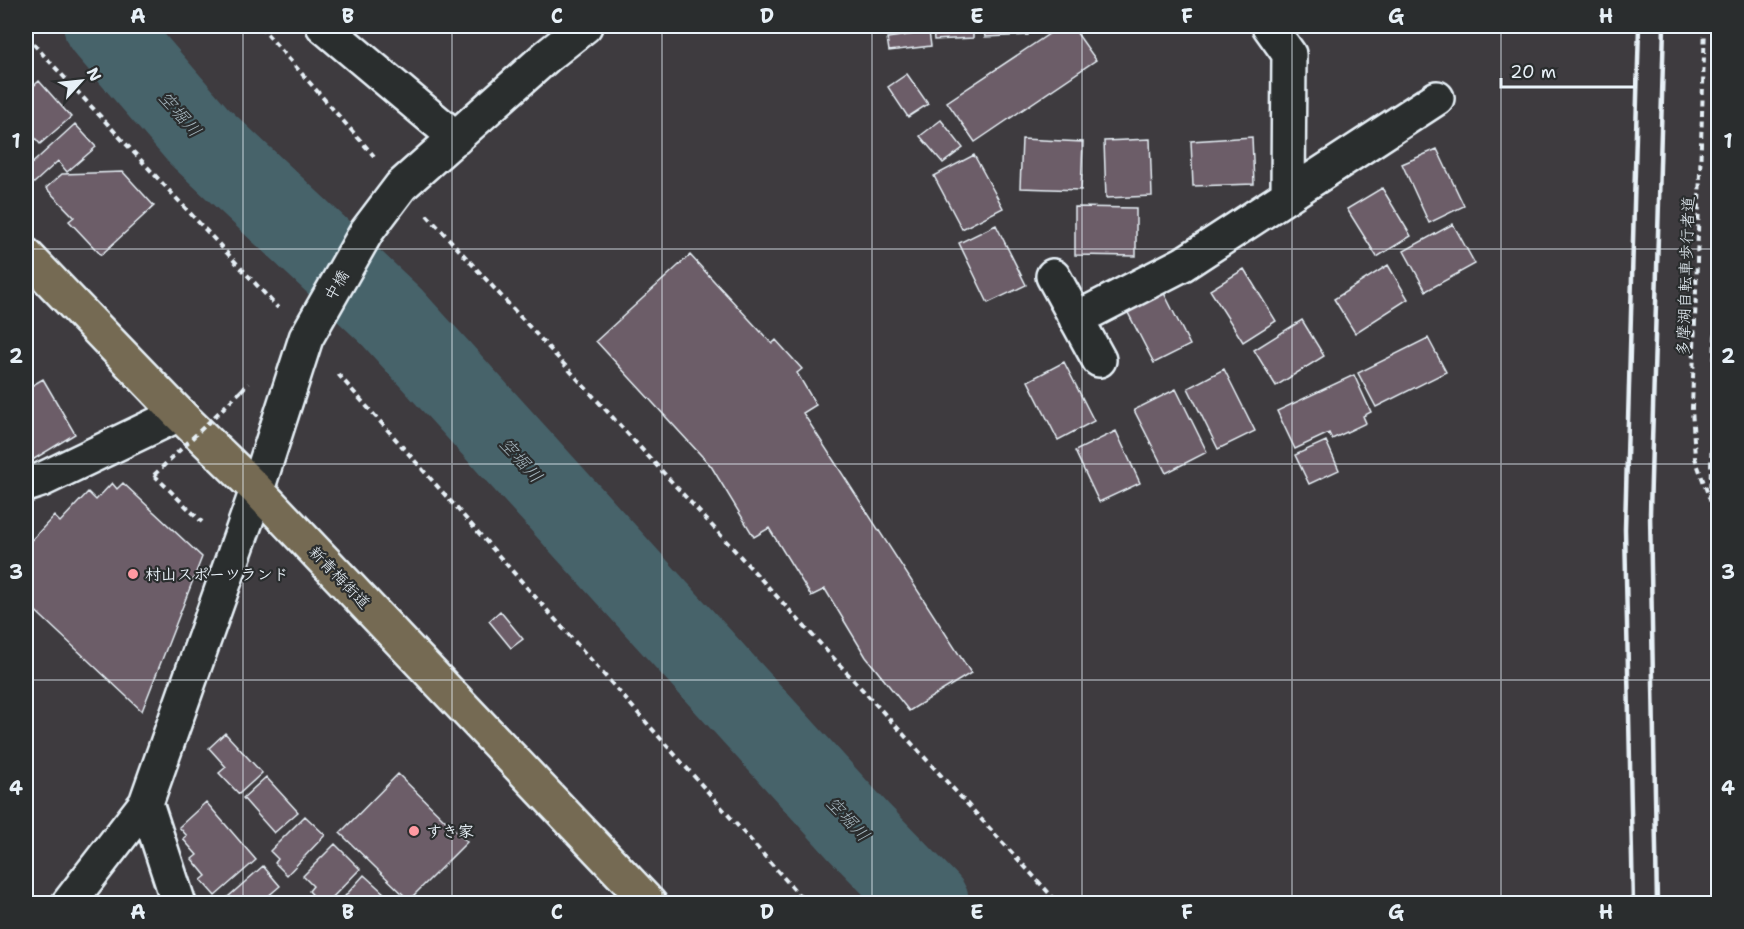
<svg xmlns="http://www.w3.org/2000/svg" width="1744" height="929" viewBox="0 0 1744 929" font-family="'Shantell Sans','Klee One',sans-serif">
	<rect width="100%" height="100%" fill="#3e3b3f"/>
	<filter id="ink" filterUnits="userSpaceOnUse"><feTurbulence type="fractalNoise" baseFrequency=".0167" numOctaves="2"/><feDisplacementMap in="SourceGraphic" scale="12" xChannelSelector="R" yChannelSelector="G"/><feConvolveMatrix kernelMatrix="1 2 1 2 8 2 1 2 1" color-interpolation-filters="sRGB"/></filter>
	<g filter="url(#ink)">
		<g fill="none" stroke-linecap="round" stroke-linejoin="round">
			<path stroke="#46636b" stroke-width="81" d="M104 26 199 136 391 316 859 832 929 904"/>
		</g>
		<path fill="#6c5d67" stroke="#e8f1f8" stroke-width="1.5" d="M973 26V38L934 40 933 27Z
			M983 26H1028V35L985 37Z
			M1061 26H1072L1096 60 975 142 947 102Z
			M929 32 931 46 889 51 887 38Z
			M907 74 928 104 908 117 888 87Z
			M39 81 71 117 40 144 26 127V93Z
			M941 120 963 148 943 163 920 136Z
			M75 124 96 147 67 172 58 161 33 184 26 175V169Z
			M1252 137 1254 184 1193 186 1191 141Z
			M1022 139 1083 142 1081 190 1020 188Z
			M1150 139 1152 196 1106 198 1104 141Z
			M1437 149 1464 206 1429 223 1402 164Z
			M974 155 1003 208 962 229 934 176Z
			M123 172 154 206 101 255 69 221 74 217 46 188 62 174Z
			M1382 188 1411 236 1377 257 1347 209Z
			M1075 207 1136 208V256L1075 255Z
			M1453 224 1475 264 1426 291 1404 251Z
			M996 225 1026 285 988 303 959 243Z
			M690 255 772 344 776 340 802 369 797 373 816 405 803 413 971 673 909 711 866 657 825 589 811 596 769 528 754 537 711 466 596 341Z
			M1388 265 1408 299 1355 333 1334 299Z
			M1244 269 1276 321 1243 342 1210 290Z
			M1161 287 1190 345 1154 363 1124 305Z
			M1302 320 1324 356 1276 386 1254 350Z
			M1428 338 1446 372 1376 407 1358 373Z
			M1064 362 1094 421 1058 440 1028 381Z
			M1224 369 1255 431 1218 449 1188 388Z
			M1354 375 1371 412 1363 416 1366 423 1332 439 1329 433 1295 449 1277 411Z
			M43 379 75 434 26 464V389Z
			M1176 389 1207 452 1166 473 1134 410Z
			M1116 431 1140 483 1099 502 1075 451Z
			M1326 441 1339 470 1309 484 1295 455Z
			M112 483 117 489 123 483 202 557 142 711 26 602V546L54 516 60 522 88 492 96 500Z
			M500 611 523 639 511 648 489 621Z
			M225 733 262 773 239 794 219 773 226 767 209 748Z
			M398 774 467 842 409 900 340 833Z
			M266 777 298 812 274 833 243 798Z
			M206 802 256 860 215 896 201 880 206 876 192 859 197 855 183 839 187 836 179 827Z
			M305 816 325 835 287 875 275 863 278 859 270 851Z
			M335 844 360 869 326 904H321L309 891 313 886 303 876Z
			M263 866 280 886 259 904H220Z
			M364 875 396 904H338Z"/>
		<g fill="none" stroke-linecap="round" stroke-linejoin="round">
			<defs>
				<path id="minor" d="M323 26 456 138
					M1269 26 1289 54 1288 195
					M1053 276 1099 360
					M1076 319 1183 264 1437 98
					M26 485 41 480 179 414
					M146 803 179 904
					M68 904 146 803 257 490 306 338 367 231 401 186 546 57 585 26"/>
				<path id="major" d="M26 255 179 414 257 490 650 904"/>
			</defs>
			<use href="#minor" stroke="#e8f1f8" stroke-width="38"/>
			<use href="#major" stroke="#e8f1f8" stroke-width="38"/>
			<path stroke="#e8f1f8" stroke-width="4" stroke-dasharray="6 4.5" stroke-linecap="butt" d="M260 26 374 156
				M1705 26 1692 408 1695 458 1718 522
				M26 36 278 308
				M427 215 1059 904
				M338 374 807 904
				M241 391 248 383
				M154 475 202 522
				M1710 498 1718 238"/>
			<use href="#minor" stroke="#2a2d2e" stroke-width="33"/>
			<use href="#major" stroke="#746b52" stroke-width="33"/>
			<path stroke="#e8f1f8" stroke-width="4.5" d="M1633 904 1625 529 1639 26
				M1657 904 1650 513 1664 26"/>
			<path stroke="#e8f1f8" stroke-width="4" stroke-dasharray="6 4.5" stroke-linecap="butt" d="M154 475 241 391"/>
		</g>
	</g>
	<path fill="none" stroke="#e8f1f8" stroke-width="1.5" stroke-opacity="0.55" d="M243 26V904M452 26V904M662 26V904M872 26V904M1082 26V904M1292 26V904M1501 26V904M26 249H1718M26 464H1718M26 680H1718"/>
	<g fill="#ff9aa2" stroke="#2a2d2e" stroke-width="2">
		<circle cx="133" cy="574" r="6"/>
		<circle cx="414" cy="831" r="6"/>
	</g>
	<g text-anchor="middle" stroke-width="4.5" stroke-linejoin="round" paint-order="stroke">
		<g font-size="16" fill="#e8f1f8" stroke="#2a2d2e">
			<text transform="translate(1685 276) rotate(-88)" y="6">多摩湖自転車歩行者道</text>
			<text transform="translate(336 285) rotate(-60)" y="6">中橋</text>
			<text transform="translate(340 577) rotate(46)" y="6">新青梅街道</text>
		</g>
		<g font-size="16" font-weight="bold" fill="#e8f1f8" stroke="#2a2d2e" text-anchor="start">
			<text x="145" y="580">村山スポーツランド</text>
			<text x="426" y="837">すき家</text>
		</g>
		<g font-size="18" font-style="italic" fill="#a7b8c0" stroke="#2a2d2e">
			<text transform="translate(180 114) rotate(49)" y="6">空堀川</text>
			<text transform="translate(521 460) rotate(48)" y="6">空堀川</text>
			<text transform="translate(848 819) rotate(47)" y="6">空堀川</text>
		</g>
	</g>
	<rect width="1744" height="929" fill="none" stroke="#2a2d2e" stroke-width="66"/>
	<g transform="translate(81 81) rotate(63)" stroke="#2a2d2e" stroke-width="4.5" paint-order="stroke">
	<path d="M0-4.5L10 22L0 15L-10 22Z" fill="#e8f1f8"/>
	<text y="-9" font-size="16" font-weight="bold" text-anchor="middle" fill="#e8f1f8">N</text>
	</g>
	<path d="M1501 78v9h134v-9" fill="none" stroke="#e8f1f8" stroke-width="3"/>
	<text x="1510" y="78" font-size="18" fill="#e8f1f8" stroke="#2a2d2e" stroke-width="4.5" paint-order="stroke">20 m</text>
	<rect x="33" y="33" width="1678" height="863" fill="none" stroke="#e8f1f8" stroke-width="2"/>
	<g font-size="20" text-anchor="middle" font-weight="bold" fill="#e8f1f8">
		<text x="138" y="23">A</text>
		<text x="348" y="23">B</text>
		<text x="557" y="23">C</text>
		<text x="767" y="23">D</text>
		<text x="977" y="23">E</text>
		<text x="1187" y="23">F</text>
		<text x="1396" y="23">G</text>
		<text x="1606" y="23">H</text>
		<text x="16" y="148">1</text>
		<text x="1728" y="148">1</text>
		<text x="16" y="363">2</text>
		<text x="1728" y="363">2</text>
		<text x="16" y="579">3</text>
		<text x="1728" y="579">3</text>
		<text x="16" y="795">4</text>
		<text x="1728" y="795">4</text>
		<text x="138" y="919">A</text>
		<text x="348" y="919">B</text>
		<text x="557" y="919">C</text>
		<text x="767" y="919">D</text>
		<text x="977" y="919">E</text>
		<text x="1187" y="919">F</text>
		<text x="1396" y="919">G</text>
		<text x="1606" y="919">H</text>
	</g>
</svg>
